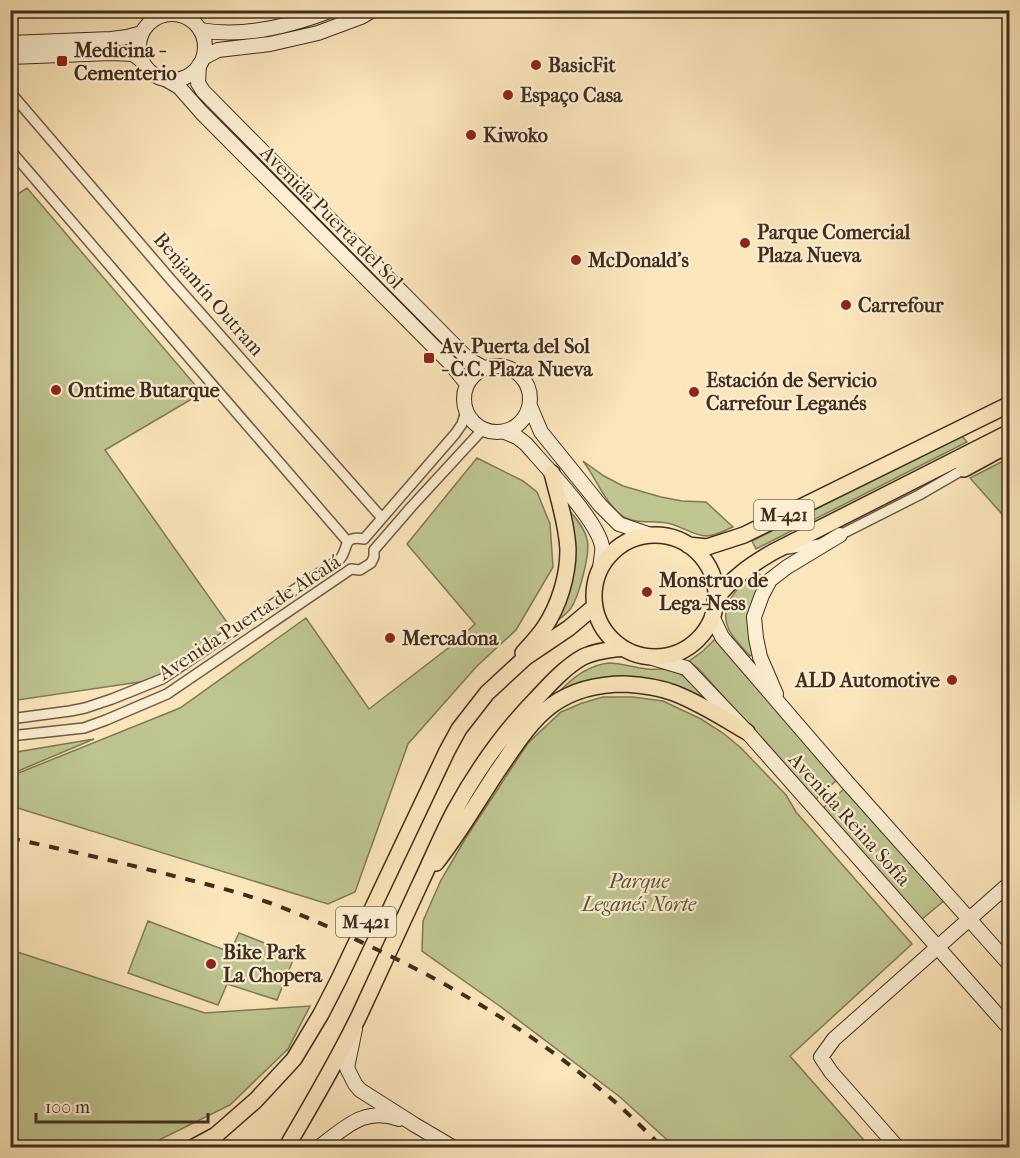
<svg xmlns="http://www.w3.org/2000/svg" width="1020" height="1158" viewBox="0 0 1020 1158" font-family="'IM FELL French Canon',serif">
	<rect width="100%" height="100%" fill="#fbe5ba"/>
	<filter id="stains"><feTurbulence type="fractalNoise" baseFrequency=".00333" numOctaves="4"/><feColorMatrix values="0 0 0 0 .2 0 0 0 0 .09 0 0 0 0 .02 0 0 0 .5 -.17"/></filter>
	<radialGradient id="worn" r=".72"><stop offset=".6" stop-color="#630" stop-opacity="0"/><stop offset="1" stop-color="#630" stop-opacity=".3"/></radialGradient>
	<path fill="#bec590" stroke="#807958" stroke-width="1.5" d="M27 188 202 393 105 450 231 628 153 680 11 701 10 199Z
		M962 436 967 442 756 549 752 541Z
		M477 458 523 481 537 492 550 524 553 567 516 630 477 666 408 744 355 892 328 904 11 806V776L180 708 306 618 369 709 456 642 475 624 407 544Z
		M1009 458V522L970 478Z
		M583 461 604 476 623 486 661 497 682 501 706 502 733 527C725 530 716 536 707 536 693 536 680 525 667 523 651 520 635 525 621 515 604 501 596 478 583 461Z
		M567 507C574 517 584 526 587 539 591 552 579 596 571 608 566 615 560 619 553 623Z
		M757 571 764 580 753 654 750 656C743 648 734 640 729 630 717 606 740 584 757 571Z
		M715 639 838 779 815 800 699 669 689 661 703 651Z
		M609 663C622 663 634 668 647 669 655 670 663 668 671 670 684 673 696 687 704 697L703 699 663 684 560 691C574 676 589 665 609 663Z
		M603 697H633L663 701 701 719 723 733 741 748 786 795 796 812 912 944 790 1056 870 1147H675L620 1097 501 1007 422 951 423 921 441 880 467 836 528 743 561 712 582 703Z
		M94 739 11 774V753Z
		M846 787 945 900 921 920 822 809Z
		M148 921 230 952 239 933 295 955 277 1000 227 984 218 1005 128 973Z
		M11 950 205 1013 310 1006 288 1049 230 1105 145 1147H11Z"/>
	<g fill="none" stroke-linecap="round" stroke-linejoin="round">
		<defs>
			<path id="street" d="M10 92 172 281 382 518
				M10 150 348 542
				M836 537 919 495 964 469
				M787 549 820 544
				M10 719 70 711 85 708 112 699 162 679 340 559C349 548 342 535 364 539L455 434 462 424 466 411
				M10 736 84 728 106 720 167 694 351 569 360 570 371 563 374 557V550L412 506 483 429"/>
			<path id="secondary" d="M139 47a33 33 0 1 1 66 0a33 33 0 1 1-66 0Z
				M200 30C244 38 291 26 332 10
				M10 43 111 39 127 37 142 33
				M10 57 112 53 133 54 142 61
				M203 58 218 50 270 44 318 33 361 17 373 10
				M199 65 198 83 203 91 468 359 484 368
				M167 80 179 87 201 112 450 363 467 384
				M464 399a33 33 0 1 1 66 0a33 33 0 1 1-66 0Z
				M530 406 541 432 600 505 619 524 651 535
				M505 432 517 437 526 444C545 466 597 520 602 546 603 553 600 563 600 570
				M712 616 722 637 846 781 1010 965
				M646 656 686 668 747 732 1010 1029
				M776 694 760 657 756 638 754 617 762 595 770 580 787 567 840 535
				M355 1029 347 1068 355 1084 360 1090 415 1125 454 1148
				M318 1148C345 1128 364 1106 399 1119
				M898 1148 831 1072 821 1057 834 1039 1010 883"/>
			<path id="primary" d="M964 469 1010 444
				M594 596a61 61 0 1 1 122 0a61 61 0 1 1-122 0Z
				M688 545 707 547 744 535 1010 404
				M715 600C732 578 749 566 773 552L1010 432
				M523 653C530 645 538 637 544 628 559 606 568 576 568 550 567 524 558 498 552 473
				M436 863C459 834 477 802 497 772 513 749 529 722 552 705 573 690 599 684 625 684 642 685 658 687 674 693 700 703 723 718 747 732
				M192 1148 216 1135 256 1100 294 1059 321 1014 339 979 447 751 459 729 487 693 526 657 569 628 595 606
				M286 1148C312 1104 337 1061 359 1016 379 972 400 928 420 884 432 859 442 834 455 810 477 770 504 732 535 700 549 685 565 667 583 657 595 651 609 650 623 648"/>
		</defs>
		<use href="#street" stroke="#705b46" stroke-width="12"/>
		<use href="#secondary" stroke="#412d1f" stroke-width="16"/>
		<use href="#primary" stroke="#412d1f" stroke-width="18"/>
		<use href="#street" stroke="#fceed2" stroke-width="9"/>
		<use href="#secondary" stroke="#fceed2" stroke-width="14"/>
		<use href="#primary" stroke="#fbe5ba" stroke-width="15"/>
		<path stroke="#412d1f" stroke-width="4" stroke-dasharray="10 10" stroke-linecap="butt" d="M10 838C65 850 120 862 174 876 206 884 238 892 270 903 308 917 345 934 382 952 465 992 544 1040 614 1101 631 1116 647 1132 663 1148"/>
	</g>
	<g fill="#8f2418" stroke="#fceed2" stroke-width="2">
		<rect x="56" y="55" width="12" height="12" rx="3"/>
		<circle cx="536" cy="65" r="6"/>
		<circle cx="508" cy="95" r="6"/>
		<circle cx="471" cy="135" r="6"/>
		<circle cx="745" cy="243" r="6"/>
		<circle cx="576" cy="260" r="6"/>
		<circle cx="846" cy="305" r="6"/>
		<rect x="423" y="352" width="12" height="12" rx="3"/>
		<circle cx="56" cy="390" r="6"/>
		<circle cx="694" cy="392" r="6"/>
		<circle cx="647" cy="592" r="6"/>
		<circle cx="390" cy="638" r="6"/>
		<circle cx="952" cy="680" r="6"/>
		<circle cx="211" cy="964" r="6"/>
	</g>
	<g text-anchor="middle" stroke-width="4.5" stroke-linejoin="round" paint-order="stroke">
		<g fill="#fceed2" stroke="#796755" stroke-width="1.5">
			<rect x="754" y="500" width="60" height="30" rx="4.5"/>
			<rect x="336" y="907" width="60" height="30" rx="4.5"/>
		</g>
		<g font-size="18" font-weight="bold" fill="#412d1f">
			<text x="784" y="521">M-421</text>
			<text x="366" y="928">M-421</text>
		</g>
		<g font-size="20" font-weight="bold" fill="#412d1f" stroke="#fceed2" text-anchor="start">
			<text x="74" y="57">Medicina -<tspan x="74" dy="23">Cementerio</tspan></text>
			<text x="548" y="72">BasicFit</text>
			<text x="520" y="102">Espaço Casa</text>
			<text x="483" y="142">Kiwoko</text>
			<text x="757" y="239">Parque Comercial<tspan x="757" dy="23">Plaza Nueva</tspan></text>
			<text x="588" y="267">McDonald's</text>
			<text x="858" y="312">Carrefour</text>
			<text x="441" y="353">Av. Puerta del Sol<tspan x="441" dy="23">- C.C. Plaza Nueva</tspan></text>
			<text x="706" y="387">Estación de Servicio<tspan x="706" dy="23">Carrefour Leganés</tspan></text>
			<text x="68" y="397">Ontime Butarque</text>
			<text x="659" y="587">Monstruo de<tspan x="659" dy="23">Lega-Ness</tspan></text>
			<text x="402" y="645">Mercadona</text>
			<text x="940" y="687" text-anchor="end">ALD Automotive</text>
			<text x="223" y="959">Bike Park<tspan x="223" dy="23">La Chopera</tspan></text>
		</g>
		<g font-size="20" fill="#412d1f" stroke="#fceed2">
			<text transform="translate(332 217) rotate(45)" y="7">Avenida Puerta del Sol</text>
			<text transform="translate(209 294) rotate(49)" y="7">Benjamín Outram</text>
			<text transform="translate(249 617) rotate(-33)" y="7">Avenida Puerta de Alcalá</text>
			<text transform="translate(850 819) rotate(48)" y="7">Avenida Reina Sofía</text>
		</g>
		<g font-size="20" font-style="italic" fill="#60533b" stroke="#fceed2">
			<text x="639" y="888">Parque<tspan x="639" dy="23">Leganés Norte</tspan></text>
		</g>
	</g>
	<rect width="1020" height="1158" fill="none" stroke="#fbe5ba" stroke-width="36"/>
	<rect x="12" y="12" width="996" height="1134" fill="none" stroke="#412d1f" stroke-width="3"/>
	<rect x="18" y="18" width="984" height="1122" fill="none" stroke="#412d1f" stroke-width="1.5"/>
	<path d="M36 1113v9h172v-9" fill="none" stroke="#412d1f" stroke-width="3"/>
	<text x="45" y="1113" font-size="18" fill="#412d1f" stroke="#fceed2" stroke-width="4.5" paint-order="stroke">100 m</text>
	<rect width="100%" height="100%" filter="url(#stains)"/>
	<rect width="100%" height="100%" fill="url(#worn)"/>
</svg>
